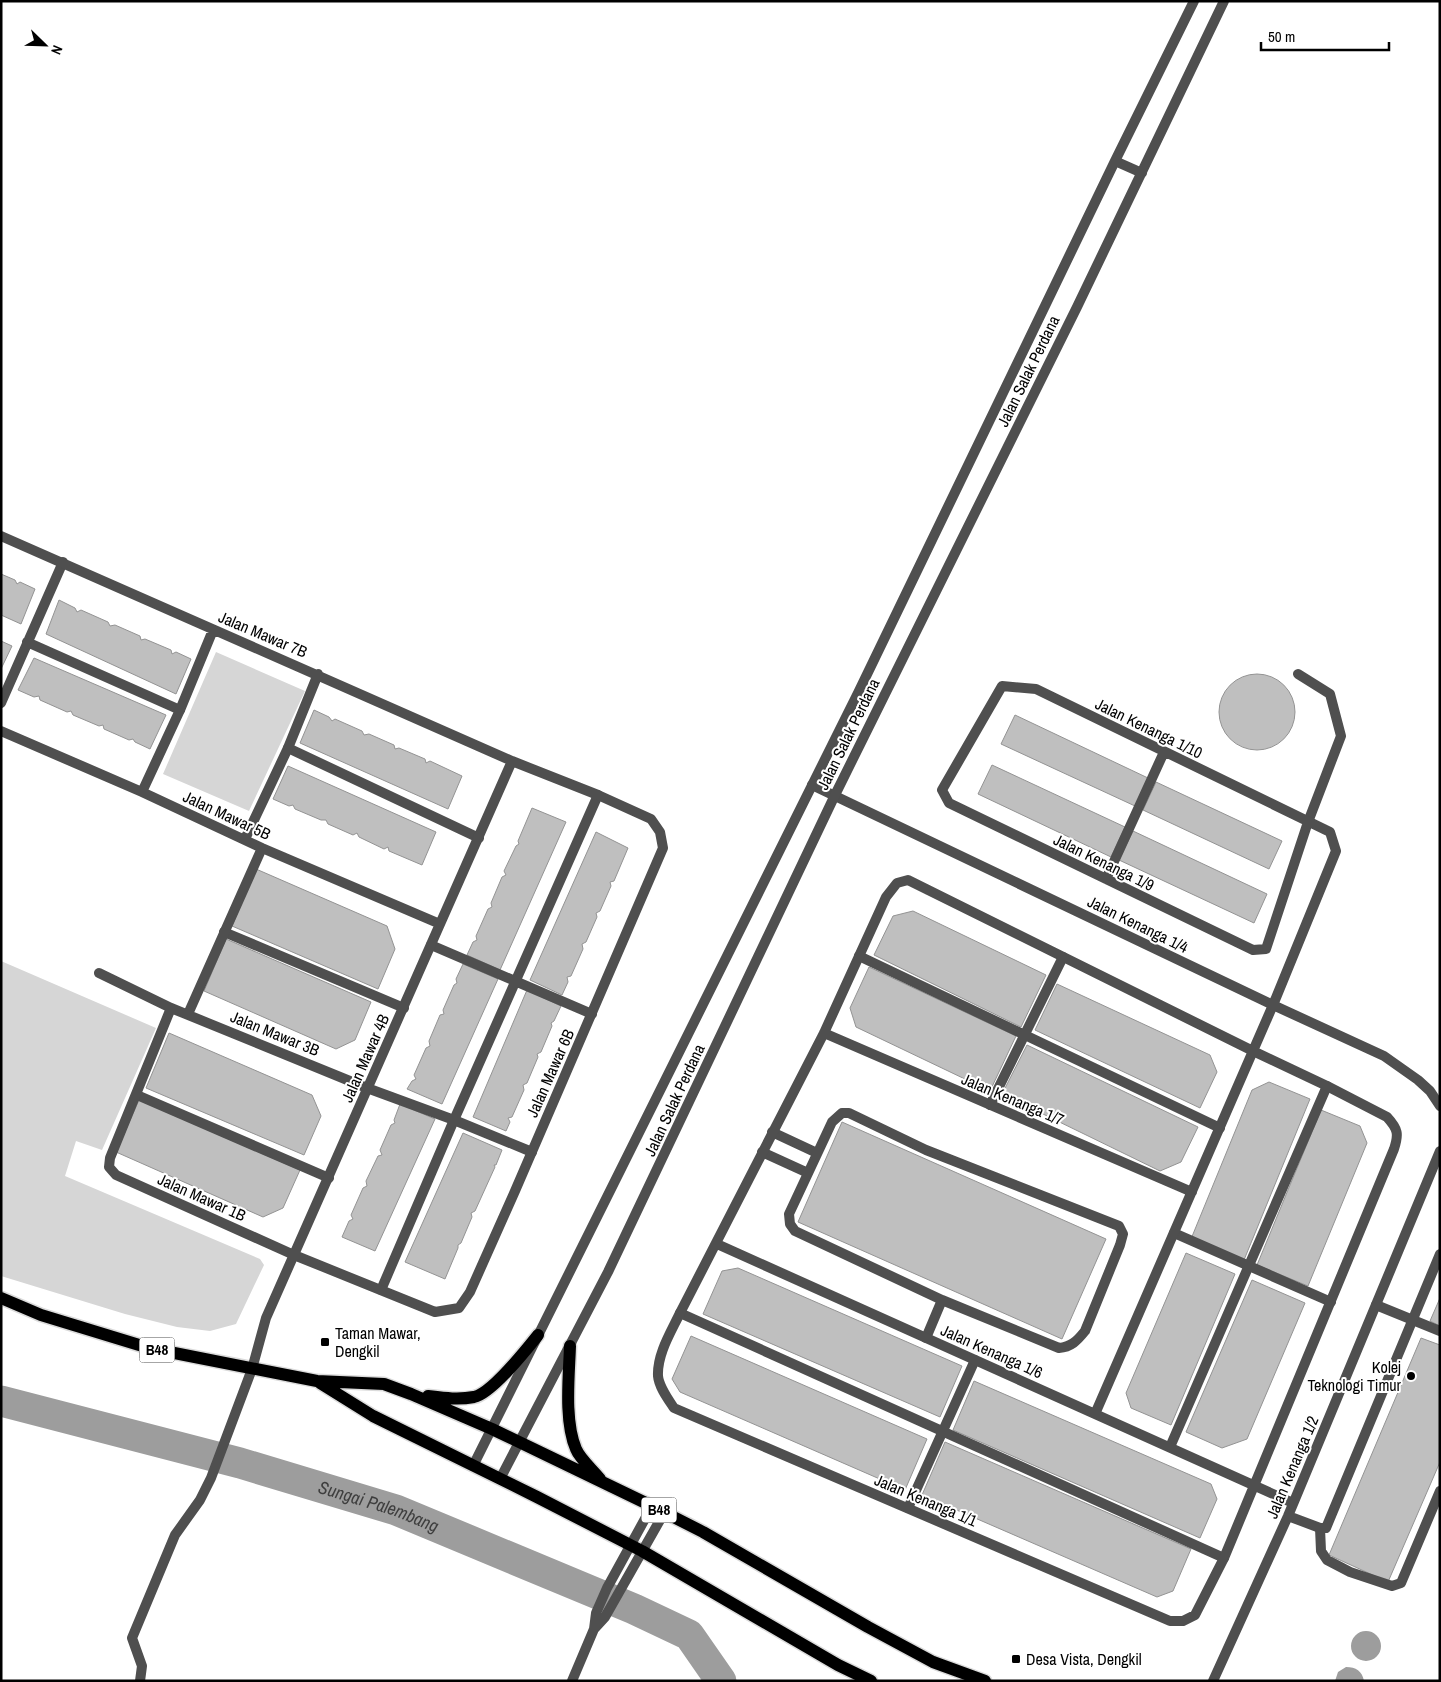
<svg xmlns="http://www.w3.org/2000/svg" width="1441" height="1682" viewBox="0 0 1441 1682" font-family="'Archivo Narrow',sans-serif">
	<rect width="100%" height="100%" fill="#fff"/>
	<path fill="#d6d6d6" d="M216 652 305 691 249 811 163 774Z
		M1 961 156 1028 102 1150 76 1141 65 1176 260 1259 264 1265 236 1324 210 1331 177 1327 125 1314 1 1276Z"/>
	<path fill="#9d9d9d" d="M1351 1646a15 15 0 1 1 30 0a15 15 0 1 1-30 0Z
		M1346 1667C1356 1667 1362 1671 1364 1681H1335L1338 1672Z"/>
	<g fill="none" stroke-linecap="round" stroke-linejoin="round">
		<path stroke="#9d9d9d" stroke-width="31" id="s1" d="M1 1401 240 1463 396 1510 634 1609 689 1635 721 1681"/>
	</g>
	<path fill="#bfbfbf" stroke="#939393" d="M1 574 15 580 17 584 20 582 35 589 21 624 1 615Z
		M59 600 75 608 77 612 81 610 108 622 110 626 115 625 140 636 141 640 145 639 171 650 172 654 176 652 191 659 176 694 46 634Z
		M1 641 12 646 1 669Z
		M34 658 166 715 150 749 135 742 133 739 129 740 104 729 103 725 99 726 73 715 71 711 67 712 40 700 39 696 34 697 18 690Z
		M1219 712a38 38 0 1 1 76 0a38 38 0 1 1-76 0Z
		M314 710 329 717 332 721 335 719 362 731 364 735 369 734 394 745 395 749 399 748 425 759 426 763 430 761 462 776 448 809 300 743Z
		M1015 715 1148 778 1135 806 1001 744Z
		M992 765 1125 827 1111 857 978 794Z
		M288 766 436 832 422 865 389 851 388 847 384 849 359 837 357 833 353 835 328 824 326 820H321L295 809 293 805 289 806 273 799Z
		M1156 782 1282 841 1269 869 1143 810Z
		M532 808 566 822 500 970 467 955 473 942 477 940 476 936 488 909 492 907 491 903 502 877 506 875 504 871 516 846 519 844 518 841Z
		M1133 831 1267 894 1254 923 1119 860Z
		M596 832 628 848 614 881 610 882 611 886 600 911 596 913 597 917 586 942 582 944 583 949 571 976 567 977 568 982 562 995 530 980Z
		M256 869 387 926 395 949 378 989 232 926Z
		M913 911 1046 975 1021 1027 874 955 893 916Z
		M226 939 371 1002 355 1040 336 1049 204 991Z
		M463 964 498 979 442 1104 407 1089 412 1081 416 1079 414 1075 426 1048 430 1046 429 1041 440 1015 444 1014 443 1010 454 985 457 983 456 979Z
		M869 967 1016 1036 990 1091 856 1027 850 1008Z
		M1057 984 1210 1055 1217 1072 1200 1108 1035 1030Z
		M527 990 561 1006 554 1021 551 1023 552 1026 541 1052 537 1054 538 1057 527 1083 523 1085 524 1090 512 1117 508 1118 510 1122 506 1131 473 1117Z
		M169 1033 312 1095 321 1116 304 1155 146 1088Z
		M1027 1045 1198 1127 1181 1162 1160 1171 1002 1094Z
		M1269 1082 1310 1099 1244 1260 1191 1239 1252 1090Z
		M139 1100 300 1170 283 1208 263 1217 116 1152Z
		M400 1104 435 1119 375 1251 342 1237 349 1221 353 1219 351 1215 363 1188 367 1186 366 1181 378 1156 382 1155 380 1150 391 1125 395 1123 394 1120Z
		M1321 1110 1360 1126 1367 1143 1308 1286 1257 1265Z
		M842 1122 1106 1239 1062 1339 798 1222Z
		M463 1133 502 1150 496 1165H494L495 1167 475 1211 471 1213 472 1217 461 1243 458 1245V1248L445 1279 405 1262Z
		M1186 1253 1235 1274 1171 1425 1131 1408 1126 1393Z
		M738 1268 962 1366 940 1417 703 1314 722 1271Z
		M1252 1280 1305 1303 1247 1439 1222 1448 1186 1432Z
		M1440 1298V1326L1430 1321Z
		M691 1336 927 1439 905 1490 680 1392 672 1379Z
		M1421 1338 1440 1345V1462L1388 1582 1329 1555Z
		M974 1381 1211 1484 1217 1499 1200 1538 953 1430Z
		M945 1442 1191 1549 1173 1591 1157 1597 922 1495Z"/>
	<g fill="none" stroke-linecap="round" stroke-linejoin="round">
		<defs>
			<path id="primary" d="M1 1298 41 1315 149 1348 317 1381 384 1384 411 1394 492 1429 652 1506 703 1532 868 1627 933 1662 985 1681
				M570 1346C569 1376 564 1421 576 1449 580 1459 593 1470 600 1479
				M320 1383 373 1416 537 1497 642 1551 838 1665 871 1681
				M428 1396C444 1398 458 1400 474 1397 492 1393 526 1350 538 1335"/>
		</defs>
		<use href="#primary" stroke="#dbdbdb" stroke-width="15"/>
		<path stroke="#4f4f4f" stroke-width="10" d="M27 642 180 710
			M1298 674 1330 694 1341 736 1308 822
			M1 703 63 562
			M288 748 479 838
			M224 932 404 1008
			M431 945 592 1014
			M859 956 1220 1128
			M367 1088 454 1120 532 1152
			M137 1095 329 1178
			M990 1105 1063 957
			M842 1113H849L926 1150 1119 1226 1123 1234 1120 1245 1085 1331C1077 1341 1071 1347 1059 1348L942 1300 795 1231 790 1224 789 1214 832 1122Z
			M772 1132 817 1153
			M762 1152 808 1173
			M1174 1233 1331 1302
			M381 1290 454 1120 598 795
			M1376 1305 1440 1331
			M680 1313 1224 1558
			M926 1338 942 1300
			M1170 1447 1327 1086
			M908 1508 975 1360
			M1320 1528 1321 1551 1327 1560 1350 1572 1392 1586 1401 1583 1440 1491"/>
		<path stroke="#4f4f4f" stroke-width="10" d="M1 536 512 761 598 795 651 819 660 832 663 848 515 1191 470 1292 459 1308 435 1312 294 1255 116 1175 109 1167 110 1158 171 1008
			M1 731 142 792 262 848 440 924
			M812 785 1273 1005 1384 1056 1418 1080 1430 1091 1440 1106
			M142 792 180 710 213 630
			M245 839 288 748 318 674
			M1106 879 1164 752
			M908 880 1253 1051 1327 1086 1387 1117C1398 1129 1399 1134 1394 1149L1224 1558 1195 1615 1183 1621H1170L674 1408C668 1399 659 1387 658 1376 657 1354 671 1332 680 1313L824 1033 886 897 897 883Z
			M99 973 171 1008 367 1088
			M188 1014 262 848
			M824 1033 1192 1192
			M717 1244 1293 1503
			M1095 1414 1273 1005 1336 851 1330 832 1036 689 1002 686 942 790 949 803 1253 950 1266 949 1308 822
			M1288 1516 1320 1528H1326L1440 1254
			M140 1681 142 1666 132 1638 175 1535 200 1500 211 1478 252 1369 266 1318 512 761
			M1213 1681 1288 1516 1440 1151"/>
		<path stroke="#4f4f4f" stroke-width="10" d="M1115 161 1142 173
			M473 1466 858 693 1115 161 1194 1
			M500 1479 608 1272 835 795 1077 307 1224 1
			M594 1629 605 1617 664 1513
			M572 1681 594 1629 596 1613 607 1588 652 1506"/>
		<use href="#primary" stroke="#000" stroke-width="12"/>
	</g>
	<g fill="#000" stroke="#fff" stroke-width="2">
		<rect x="320" y="1337" width="10" height="10" rx="2.5"/>
		<circle cx="1411" cy="1376" r="5"/>
		<rect x="1011" y="1654" width="10" height="10" rx="2.5"/>
	</g>
	<g text-anchor="middle" stroke-width="4" stroke-linejoin="round" paint-order="stroke">
		<g fill="#fff" stroke="#4c4c4c" stroke-width="1">
			<rect x="139.5" y="1337.5" width="35" height="25" rx="4"/>
			<rect x="641.5" y="1497.5" width="35" height="25" rx="4"/>
		</g>
		<g font-size="15" font-weight="bold" fill="#000">
			<text x="157" y="1355">B48</text>
			<text x="659" y="1515">B48</text>
		</g>
		<g font-size="16" fill="#000" stroke="#fff">
			<text transform="translate(1028 371) rotate(-64)" y="6">Jalan Salak Perdana</text>
			<text transform="translate(263 634) rotate(23)" y="6">Jalan Mawar 7B</text>
			<text transform="translate(1149 728) rotate(26)" y="6">Jalan Kenanga 1/10</text>
			<text transform="translate(848 734) rotate(-64)" y="6">Jalan Salak Perdana</text>
			<text transform="translate(227 815) rotate(25)" y="6">Jalan Mawar 5B</text>
			<text transform="translate(1104 862) rotate(26)" y="6">Jalan Kenanga 1/9</text>
			<text transform="translate(1138 924) rotate(26)" y="6">Jalan Kenanga 1/4</text>
			<text transform="translate(275 1033) rotate(22)" y="6">Jalan Mawar 3B</text>
			<text transform="translate(365 1058) rotate(-66)" y="6">Jalan Mawar 4B</text>
			<text transform="translate(550 1073) rotate(-66)" y="6">Jalan Mawar 6B</text>
			<text transform="translate(1013 1099) rotate(23)" y="6">Jalan Kenanga 1/7</text>
			<text transform="translate(674 1100) rotate(-65)" y="6">Jalan Salak Perdana</text>
			<text transform="translate(202 1197) rotate(24)" y="6">Jalan Mawar 1B</text>
			<text transform="translate(992 1351) rotate(24)" y="6">Jalan Kenanga 1/6</text>
			<text transform="translate(1292 1467) rotate(-67)" y="6">Jalan Kenanga 1/2</text>
			<text transform="translate(926 1500) rotate(23)" y="6">Jalan Kenanga 1/1</text>
		</g>
		<g font-size="16" fill="#000" stroke="#fff" text-anchor="start">
			<text x="335" y="1339">Taman Mawar,<tspan x="335" dy="18">Dengkil</tspan></text>
			<text x="1401" y="1373" text-anchor="end">Kolej<tspan x="1401" dy="18">Teknologi Timur</tspan></text>
			<text x="1026" y="1665">Desa Vista, Dengkil</text>
		</g>
		<g font-size="18" font-style="italic" fill="#3e3e3e" stroke="#fff">
			<text dy="6" stroke="none"><textPath href="#s1" startOffset="392">Sungai Palembang</textPath></text>
		</g>
	</g>
	<rect width="1441" height="1682" fill="none" stroke="#000000" stroke-width="5"/>
	<g transform="translate(45 45) rotate(113)" stroke="#ffffff" stroke-width="4" paint-order="stroke">
	<path d="M0-4L9 19L0 12L-9 19Z" fill="#000000"/>
	<text y="-8" font-size="14" font-weight="bold" text-anchor="middle" fill="#000000">N</text>
	</g>
	<path d="M1261 42v8h128v-8" fill="none" stroke="#000000" stroke-width="2.5"/>
	<text x="1268" y="42" font-size="15" fill="#000000" stroke="#ffffff" stroke-width="4" paint-order="stroke">50 m</text>
</svg>
